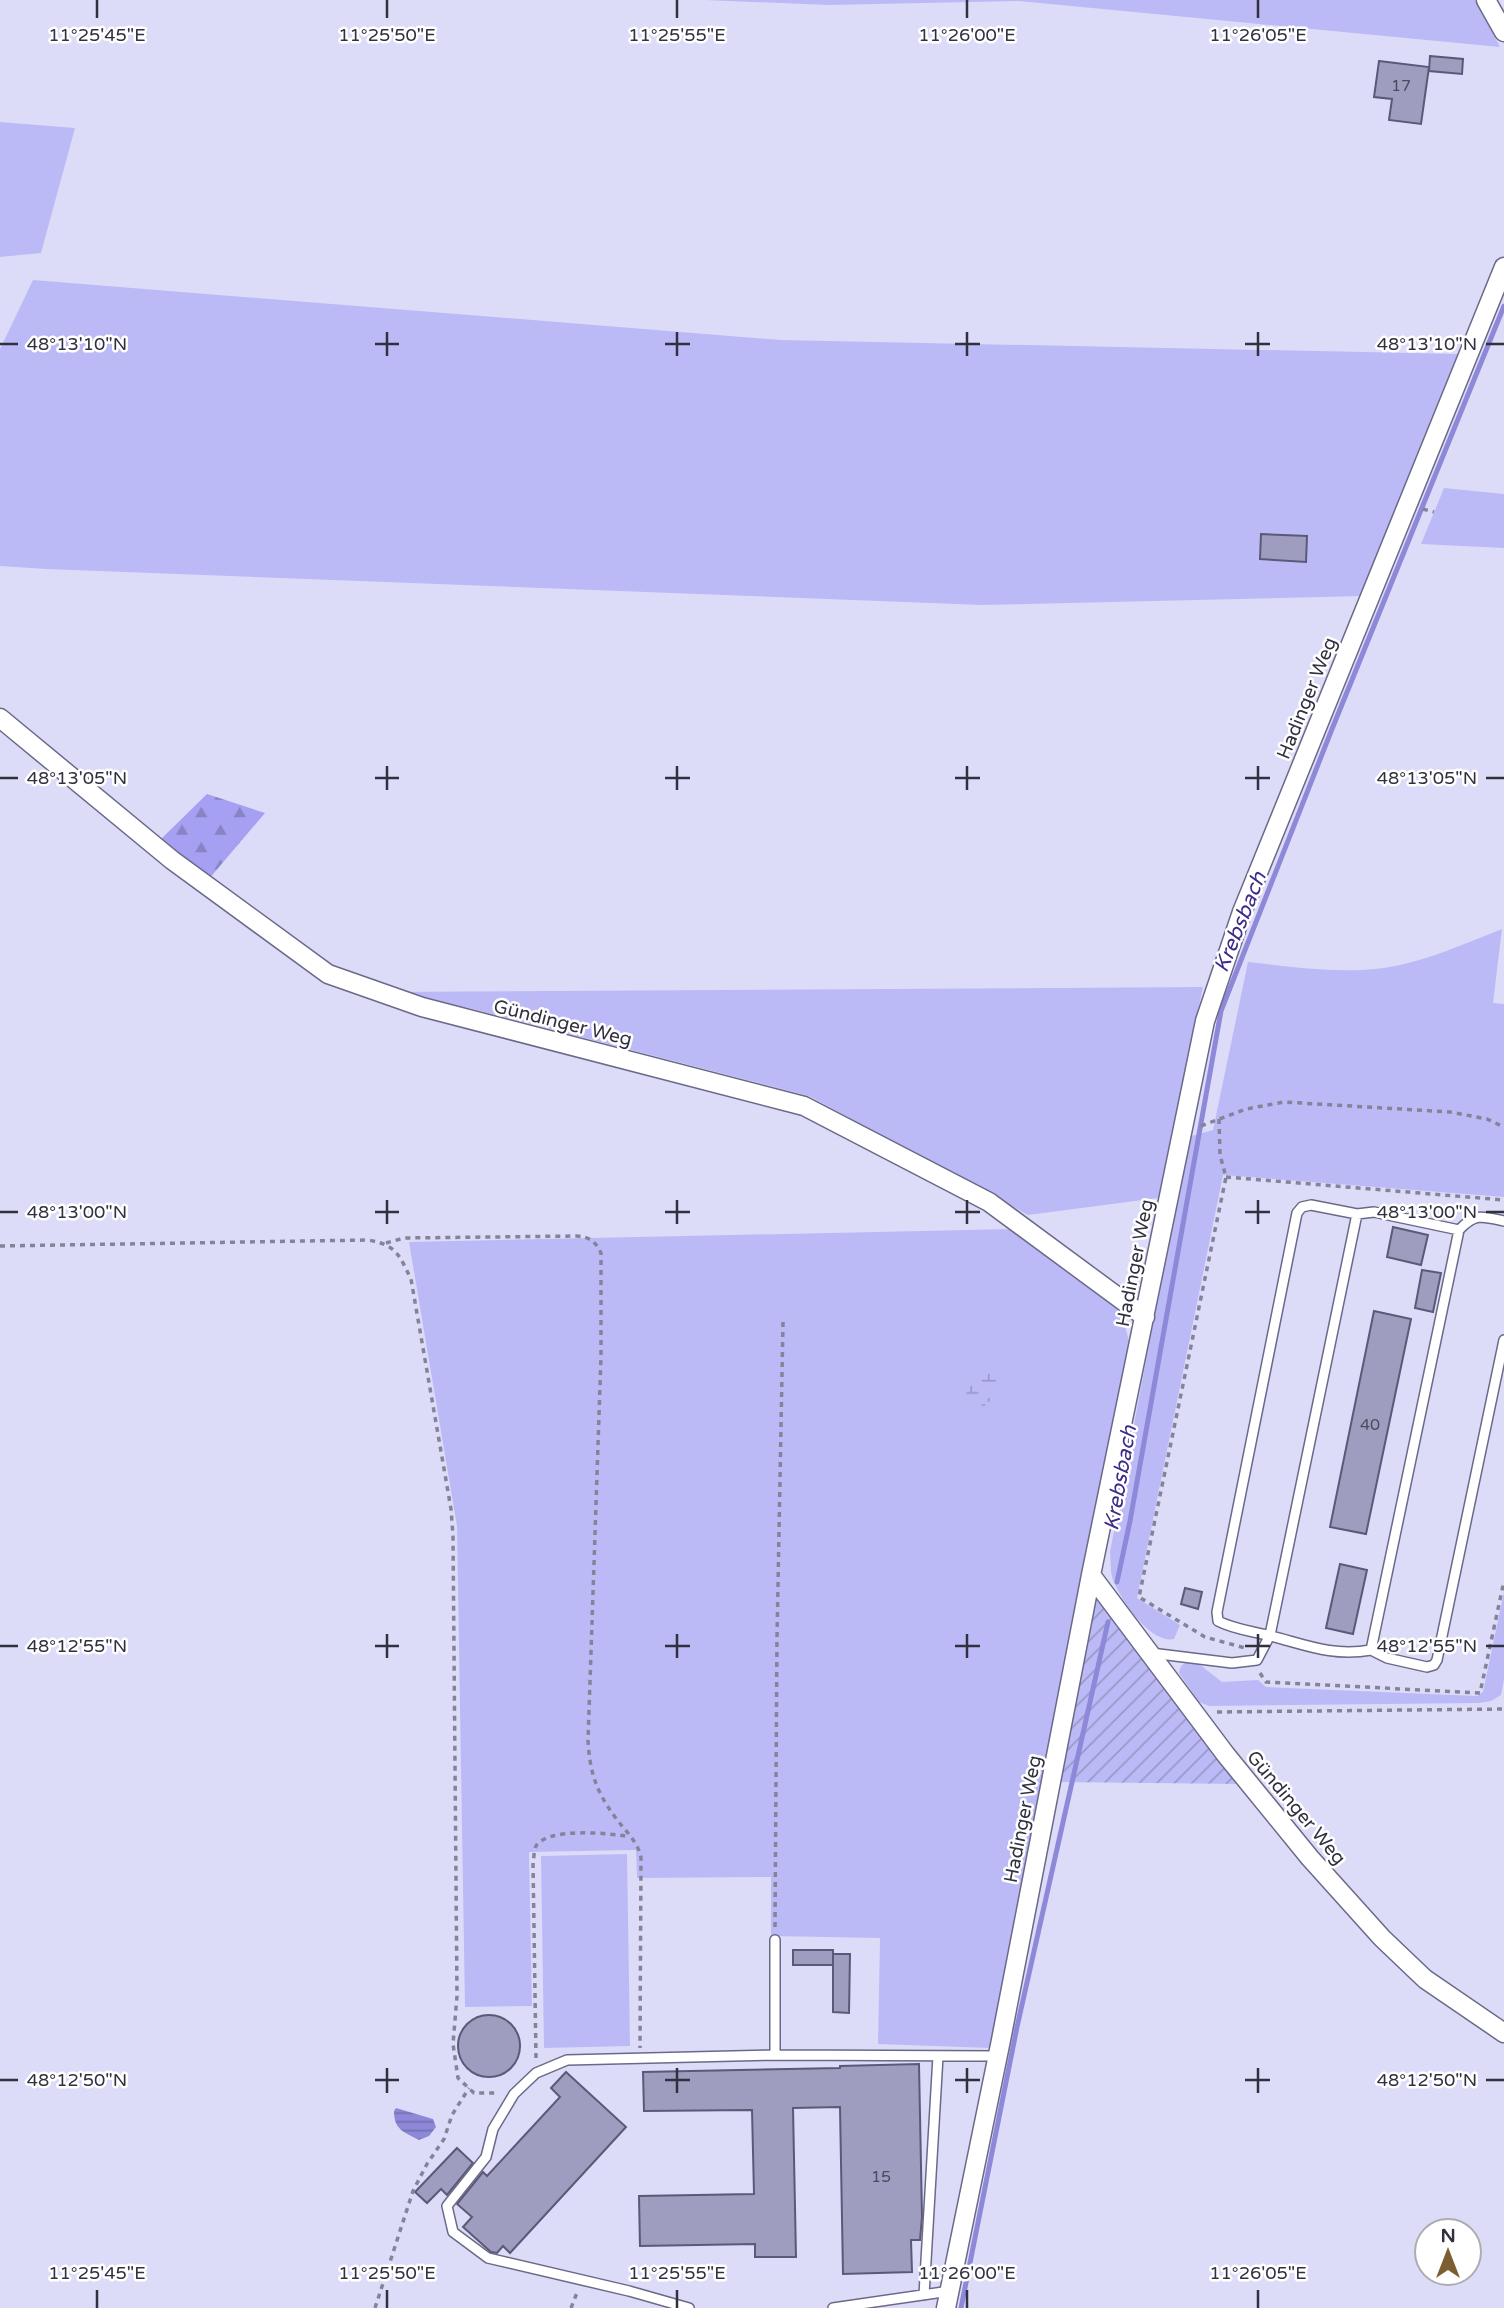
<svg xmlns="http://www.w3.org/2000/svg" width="1504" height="2308" viewBox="0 0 1504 2308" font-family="'Varela Round',sans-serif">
	<defs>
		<pattern id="forest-firs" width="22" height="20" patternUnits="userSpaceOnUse" patternTransform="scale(1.75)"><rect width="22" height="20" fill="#a5a0f2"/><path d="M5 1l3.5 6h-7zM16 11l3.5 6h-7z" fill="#8783c5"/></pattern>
		<pattern id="wetland-marsh" width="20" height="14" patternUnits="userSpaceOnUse" patternTransform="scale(1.75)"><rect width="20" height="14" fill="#bcbaf6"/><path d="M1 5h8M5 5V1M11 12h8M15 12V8" fill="none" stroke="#9998c9"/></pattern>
		<pattern id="garden-furrows" width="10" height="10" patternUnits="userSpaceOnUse" patternTransform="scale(1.75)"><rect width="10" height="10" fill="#bcbaf6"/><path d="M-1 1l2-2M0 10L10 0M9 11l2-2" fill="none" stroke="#9998c9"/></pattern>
		<pattern id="water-rules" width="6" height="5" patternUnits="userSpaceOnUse" patternTransform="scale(1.75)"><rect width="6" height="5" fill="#8e88d9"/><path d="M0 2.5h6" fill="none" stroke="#7570b1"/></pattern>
	</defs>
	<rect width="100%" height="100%" fill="#dcdcf9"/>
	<path fill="#bcbaf6" d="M705 0H1475L1500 47 1019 1 829 5Z
		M0 122 75 128 41 253 0 257Z
		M33 280 781 340 1459 354 1363 596 982 605 46 569 0 566V349Z
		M1444 488 1504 494V548L1421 544Z
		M1502 929 1493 1003 1504 1004V1197L1223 1175 1137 1598 1180 1625 1174 1639C1150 1644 1121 1600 1113 1580 1110 1572 1111 1561 1110 1552L1188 1137 1213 1130 1248 962C1293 967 1338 974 1384 968 1424 962 1464 944 1502 929Z
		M1203 987 1158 1198 1028 1215 809 1096 469 1008 384 992Z
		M1012 1229 1120 1307 1130 1345 990 2048 878 2044 880 1938 771 1936V1877L637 1878 636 1850 529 1852 532 2006 465 2007 457 1526 409 1242Z
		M1504 1592V1679L1501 1695 1491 1701 1479 1703 1209 1706 1199 1702 1179 1673C1180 1664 1185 1662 1194 1660L1222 1682 1258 1680 1266 1687 1477 1696 1483 1692Z
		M627 1854 630 2046 544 2048 541 1856Z"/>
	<path fill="url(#forest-firs)" d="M207 794 265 813 208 880 160 840Z"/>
	<path fill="url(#wetland-marsh)" d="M991 1372 1005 1387 983 1407 974 1404 966 1394 968 1386Z"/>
	<path fill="url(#garden-furrows)" d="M1095 1595 1239 1784 1058 1782Z"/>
	<path fill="url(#water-rules)" d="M396 2108 433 2119 436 2127 429 2136 419 2140C404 2132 394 2130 394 2111Z"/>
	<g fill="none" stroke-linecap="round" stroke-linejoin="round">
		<path stroke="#8e88d9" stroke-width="5" d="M1117 1582 1130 1521 1221 1011 1332 729 1504 306
			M961 2308 1017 2027 1108 1622"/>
	</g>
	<path fill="#9e9dbf" stroke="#5a5978" stroke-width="2" d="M1430 56 1463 59 1462 74 1429 71Z
		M1379 61 1429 67 1421 124 1389 120 1392 99 1374 97Z
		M1261 534 1307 536 1306 562 1260 559Z
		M1393 1227 1428 1235 1421 1265 1387 1257Z
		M1422 1270 1441 1273 1433 1312 1415 1308Z
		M1374 1311 1411 1319 1366 1534 1330 1527Z
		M1340 1564 1367 1570 1353 1634 1326 1628Z
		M1185 1588 1202 1592 1198 1609 1181 1604Z
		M793 1950H833V1965H793Z
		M833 1954H850L849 2013 833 2012Z
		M458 2046a31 31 0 1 1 62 0a31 31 0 1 1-62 0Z
		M919 2064 922 2217 920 2240H911L912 2272 843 2274 840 2107 793 2108 796 2257H755V2244L640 2246 639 2196 754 2194 752 2110 644 2111 643 2072 840 2068V2066Z
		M566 2072 626 2127 510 2253 503 2246 497 2253 491 2252 463 2227 472 2217 457 2204 483 2172 487 2176 560 2097 551 2088Z
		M457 2148 473 2163 447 2195 441 2189 427 2203 415 2192Z"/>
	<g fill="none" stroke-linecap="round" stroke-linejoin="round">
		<defs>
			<path id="service" d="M1459 1230 1371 1650C1331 1657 1304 1644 1267 1635 1251 1631 1233 1629 1218 1621L1217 1612 1297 1213 1302 1207 1311 1205 1357 1214 1374 1212 1459 1230C1475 1213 1482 1216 1504 1221
				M1371 1650 1387 1658 1427 1667 1434 1665 1437 1660 1504 1340
				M1151 1653 1232 1663 1257 1660 1270 1635 1357 1214
				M775 1940V2055
				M924 2295 938 2056
				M689 2308 629 2291 488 2258 453 2232 447 2206 486 2157 493 2129 514 2094 536 2073 567 2060 775 2055 998 2056
				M833 2308 950 2291"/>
			<path id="minor" d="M1486 0 1504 32
				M0 718 172 860 328 974 422 1007 804 1106 989 1202 1145 1317
				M1091 1575 1226 1755 1310 1858 1382 1938 1425 1979 1504 2033
				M946 2308 1001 2040 1091 1575 1205 1021 1242 912 1504 267"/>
		</defs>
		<use href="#service" stroke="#6a6988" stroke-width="12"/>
		<use href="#minor" stroke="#6a6988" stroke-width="21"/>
		<path stroke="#848398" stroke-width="3.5" stroke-dasharray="5 5" stroke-linecap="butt" d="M1423 509 1434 512
			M1219 1119 1220 1155 1226 1177 1139 1597 1205 1637 1245 1648
			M1201 1126 1246 1109 1284 1102 1450 1112 1487 1119 1504 1127
			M1226 1177 1504 1200
			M386 1243 404 1238 577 1236C590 1237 596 1242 601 1253V1356L588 1741C590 1773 596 1791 615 1817 625 1831 638 1841 641 1858L640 2048
			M0 1246 368 1240C397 1245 399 1255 411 1279L451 1509 453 1536 457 1996 453 2044 458 2078 474 2093H498
			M1260 1673 1266 1682 1480 1693 1504 1581
			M1217 1712 1504 1709
			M775 1927 777 1637 783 1322
			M536 2058 533 1863C534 1858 534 1850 536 1846 547 1827 612 1833 630 1837
			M375 2308 413 2191 427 2164 444 2139 452 2115 469 2088
			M571 2308 578 2290"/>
		<use href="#service" stroke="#fff" stroke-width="9"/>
		<use href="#minor" stroke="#fff" stroke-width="18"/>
	</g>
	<path fill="none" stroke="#31303e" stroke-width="2.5" d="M97 0V18M387 0V18M677 0V18M967 0V18M1258 0V18M387 332V356M677 332V356M967 332V356M1258 332V356M0 344H18M375 344H399M665 344H690M955 344H980M1245 344H1270M1486 344H1504M387 766V790M677 766V790M967 766V790M1258 766V790M0 778H18M375 778H399M665 778H690M955 778H980M1245 778H1270M1486 778H1504M387 1200V1224M677 1200V1224M967 1200V1224M1258 1200V1224M0 1212H18M375 1212H399M665 1212H690M955 1212H980M1245 1212H1270M1486 1212H1504M387 1634V1658M677 1634V1658M967 1634V1658M1258 1634V1658M0 1646H18M375 1646H399M665 1646H690M955 1646H980M1245 1646H1270M1486 1646H1504M387 2068V2093M677 2068V2093M967 2068V2093M1258 2068V2093M0 2080H18M375 2080H399M665 2080H690M955 2080H980M1245 2080H1270M1486 2080H1504M97 2290V2308M387 2290V2308M677 2290V2308M967 2290V2308M1258 2290V2308"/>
	<g text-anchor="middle" stroke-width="5" stroke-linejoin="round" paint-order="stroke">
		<g font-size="16" fill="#4c4b5e">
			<text x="1401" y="91">17</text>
			<text x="1370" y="1430">40</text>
			<text x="881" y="2182">15</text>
		</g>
		<g font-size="19" fill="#31303e" stroke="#fff">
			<text transform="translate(1306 698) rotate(-68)" y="7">Hadinger Weg</text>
			<text transform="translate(563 1022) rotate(14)" y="7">Gündinger Weg</text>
			<text transform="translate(1134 1263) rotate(-79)" y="7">Hadinger Weg</text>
			<text transform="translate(1297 1807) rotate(50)" y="7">Gündinger Weg</text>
			<text transform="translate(1022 1819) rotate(-79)" y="7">Hadinger Weg</text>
		</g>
		<g font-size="21" font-style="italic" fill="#3e2b89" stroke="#fff">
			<text transform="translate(1240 922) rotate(-68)" y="7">Krebsbach</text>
			<text transform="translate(1120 1478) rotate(-80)" y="7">Krebsbach</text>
		</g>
	</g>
	<g font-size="18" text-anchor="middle" fill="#31303e" stroke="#fff" stroke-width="5" stroke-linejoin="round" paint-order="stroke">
		<text x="97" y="41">11°25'45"E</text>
		<text x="387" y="41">11°25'50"E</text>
		<text x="677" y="41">11°25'55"E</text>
		<text x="967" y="41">11°26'00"E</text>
		<text x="1258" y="41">11°26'05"E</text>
		<text x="77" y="350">48°13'10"N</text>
		<text x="1427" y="350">48°13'10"N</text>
		<text x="77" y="784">48°13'05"N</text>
		<text x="1427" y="784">48°13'05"N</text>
		<text x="77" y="1218">48°13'00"N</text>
		<text x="1427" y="1218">48°13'00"N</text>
		<text x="77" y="1652">48°12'55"N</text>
		<text x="1427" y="1652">48°12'55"N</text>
		<text x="77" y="2086">48°12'50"N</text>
		<text x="1427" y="2086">48°12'50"N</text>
		<text x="97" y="2279">11°25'45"E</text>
		<text x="387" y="2279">11°25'50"E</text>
		<text x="677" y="2279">11°25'55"E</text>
		<text x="967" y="2279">11°26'00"E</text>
		<text x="1258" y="2279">11°26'05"E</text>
	</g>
	<g transform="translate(1448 2252)"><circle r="33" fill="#ffffff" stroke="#adacb2" stroke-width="2"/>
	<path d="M0-5L12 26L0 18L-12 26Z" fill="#7c5e32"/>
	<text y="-10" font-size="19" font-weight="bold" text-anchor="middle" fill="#31303e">N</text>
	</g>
</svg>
